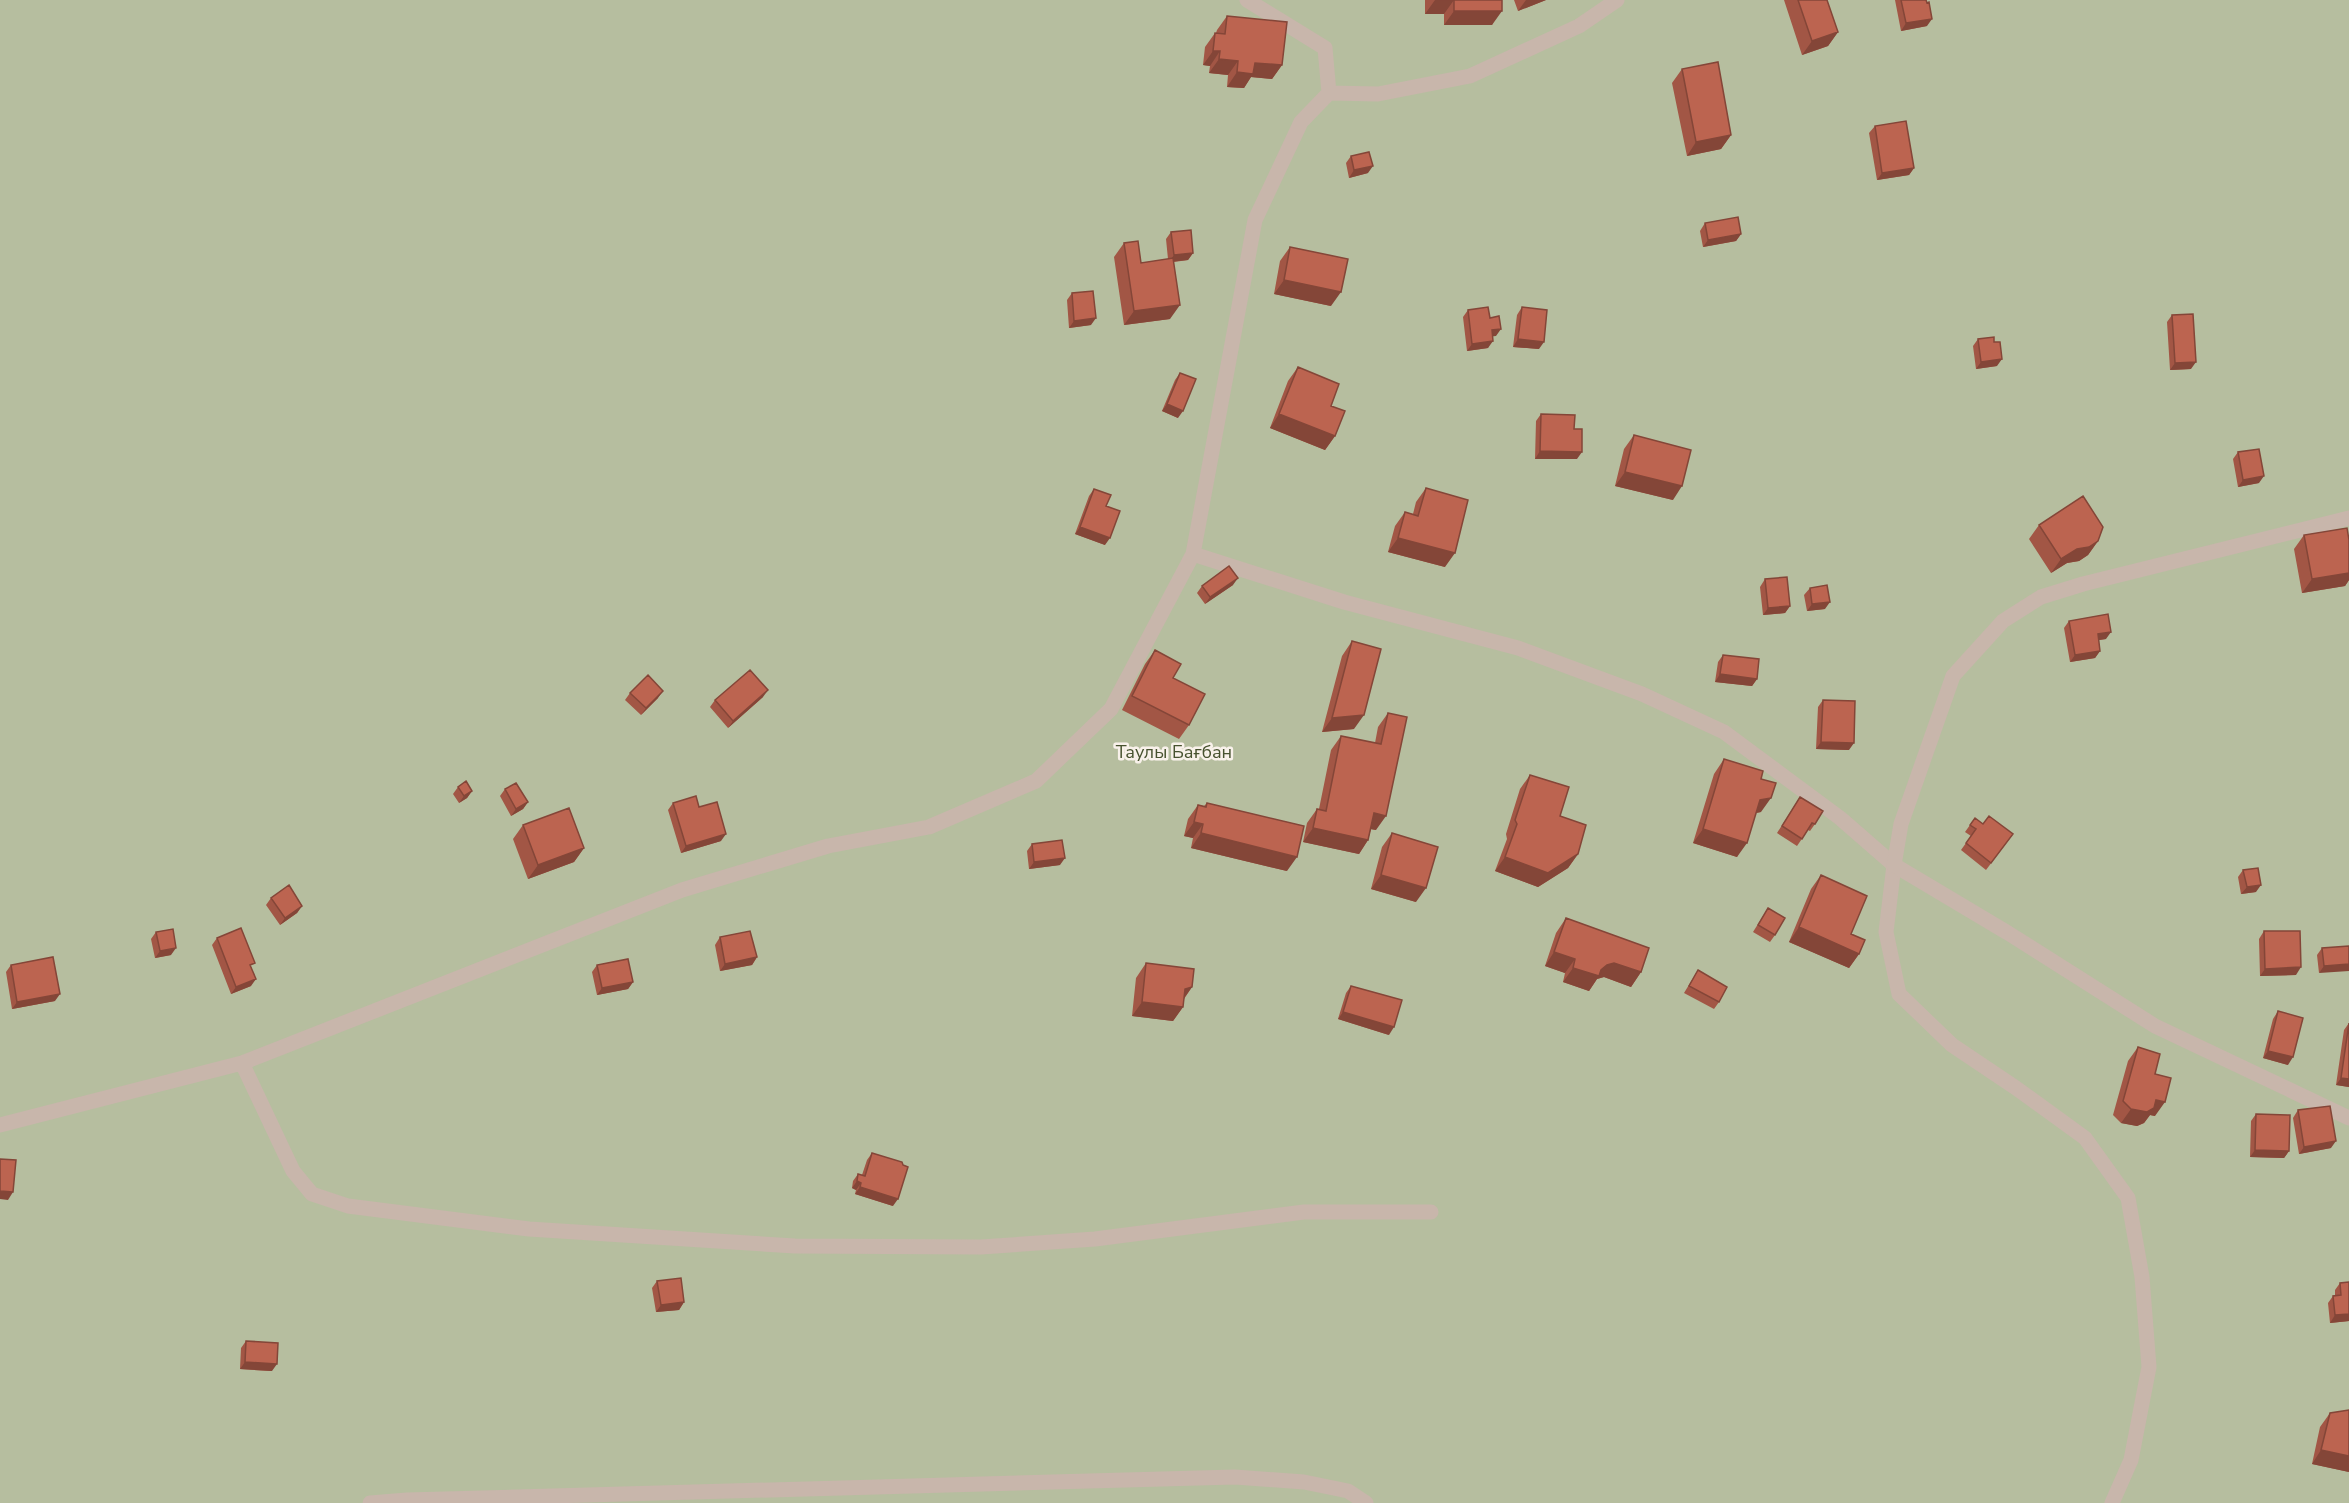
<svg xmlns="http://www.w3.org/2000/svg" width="2349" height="1503" viewBox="0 0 2349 1503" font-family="'Nunito Sans',sans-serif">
	<rect width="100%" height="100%" fill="#f0e7de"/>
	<path fill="#b6be9f" d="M0 0H2349V1503H0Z"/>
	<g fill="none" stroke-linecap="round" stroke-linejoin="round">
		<path stroke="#c8b6ab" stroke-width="15" d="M1247 0 1325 48 1329 93
			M1193 554 1344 602 1518 648 1642 694 1724 732 1840 818 1894 865 1886 932 1899 994 1952 1045 2016 1088 2085 1138 2128 1198 2142 1277 2149 1367 2131 1460 2112 1503
			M242 1063 293 1171 312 1194 348 1206 529 1229 795 1246 981 1247 1095 1239 1304 1212H1431
			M0 1125 242 1063 682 890 828 846 929 827 1036 781 1111 709 1193 554 1255 220 1301 122 1329 93 1378 94 1470 76 1579 26 1617 0
			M370 1503 407 1500 1235 1477 1304 1482 1348 1491 1366 1503"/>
		<path stroke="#c8b6ab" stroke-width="15" d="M2349 518 2083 584 2041 597 2003 621 1953 676 1901 824 1894 865 2008 933 2155 1026 2349 1118"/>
	</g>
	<path fill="#a25645" d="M1425 0H1502L1492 25H1444V14H1425Z
		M1514 0H1546L1518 11Z
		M1784 0H1827L1838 32 1828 46 1802 55Z
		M1895 0H1926L1927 26 1901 31Z
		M1227 16 1282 65 1272 79 1251 77 1244 88 1227 87 1228 75 1209 73 1210 66 1203 65 1205 47 1215 33H1216L1217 30Z
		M1682 69 1731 135 1721 149 1687 156 1672 83Z
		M1875 126 1914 168 1909 175 1877 180 1869 133Z
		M1351 156 1368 173 1349 178 1346 163Z
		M1705 223 1741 234 1736 241 1703 247 1700 231Z
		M1171 232 1193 253 1188 260 1174 262 1170 319 1124 325 1114 257 1124 243 1141 263 1168 259 1166 239Z
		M1290 247 1331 306 1274 294 1280 261Z
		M1072 293 1091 325 1069 328 1067 300Z
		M1522 307 1539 349 1513 347 1517 315Z
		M1468 310 1490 318 1496 336H1492L1488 348 1467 351 1463 317Z
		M2172 315 2191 369 2170 370 2167 322Z
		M1978 339 1997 366 1976 369 1973 346Z
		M1298 367 1331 406 1335 436 1325 450 1270 428 1288 381Z
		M1180 373 1178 418 1162 411 1175 380Z
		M1541 414 1574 429 1577 459H1535L1536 421Z
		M1634 435 1673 500 1615 486 1624 449Z
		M2238 452 2259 483 2238 487 2233 459Z
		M1426 488 1445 567 1388 552 1395 526 1405 512 1413 514 1416 502Z
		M1094 489 1106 506 1105 545 1075 534 1089 496Z
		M2039 525 2098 541 2088 555 2079 561 2067 563 2051 573 2029 539Z
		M2304 535 2349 540V580L2345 586 2302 593 2294 549Z
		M1765 579 1790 606 1785 613 1763 615 1760 587Z
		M1233 585 1205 604 1197 593 1202 586Z
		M1810 588 1825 609 1807 611 1804 595Z
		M2069 621 2106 639 2098 640 2100 651 2095 658 2070 662 2064 628Z
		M1352 641 1354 729 1322 732 1342 656Z
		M1155 650 1173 678 1189 725 1179 739 1122 710 1145 664Z
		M1723 655 1757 679 1752 686 1715 682 1718 662Z
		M630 693 658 698 641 715 625 700Z
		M763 697 728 728 710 707 715 700Z
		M1823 700 1849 750 1816 749 1818 707Z
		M1388 713 1376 830 1371 829 1368 840 1359 854 1303 842 1307 823 1317 809H1319L1331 750 1341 736 1375 743 1378 727Z
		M1724 759 1761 812 1756 813 1737 857 1693 843 1714 774Z
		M1530 775 1560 816 1578 854 1568 868 1538 887 1495 871 1507 839 1506 834 1520 789Z
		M458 787 472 791 467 798 459 803 453 794Z
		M505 789 528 802 523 809 511 816 500 796Z
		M1800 797 1815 824 1810 831 1808 830 1797 846 1777 833Z
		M673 803 699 807 721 841 681 853 668 810Z
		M1207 803 1287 871 1191 848 1193 838 1184 836 1188 819 1198 805 1204 806Z
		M1975 818 1983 824 2013 834 1986 870 1961 850 1971 836 1965 832Z
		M523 825 584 848 574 862 528 879 513 839Z
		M1392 833 1416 902 1371 889 1382 847Z
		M1032 844 1060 865 1029 869 1027 851Z
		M2243 870 2256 892 2241 894 2238 877Z
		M1821 875 1851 934 1859 954 1849 968 1789 942 1811 889Z
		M271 898 302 906 297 913 280 925 266 905Z
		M1768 908 1775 935 1770 942 1753 932Z
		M1566 918 1641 972 1631 987 1604 977 1597 979 1589 991 1563 982 1565 973 1545 966 1556 933Z
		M2264 931 2296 975 2260 976 2259 939Z
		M156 932 171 955 155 958 151 939Z
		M720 937 757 957 752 965 720 971 715 945Z
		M217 938 252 968 251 986 231 994 212 945Z
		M2349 946 2319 973 2317 955 2322 948Z
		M1146 963 1192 987 1184 999 1183 1007 1173 1021 1132 1016 1136 978Z
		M11 965 55 1001 12 1009 6 972Z
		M597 965 633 982 628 989 597 995 592 972Z
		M1698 970 1719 1002 1714 1009 1684 993Z
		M1351 986 1389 1035 1338 1019 1346 993Z
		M2278 1011 2288 1065 2263 1058 2273 1019Z
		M2349 1023V1087L2336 1085 2344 1030Z
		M2138 1047 2155 1074V1116L2150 1115 2144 1123 2137 1126 2121 1123 2113 1115 2128 1061Z
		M2298 1110 2331 1148 2299 1154 2293 1118Z
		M2256 1114 2289 1151 2284 1158 2250 1157 2251 1121Z
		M872 1153 893 1206 855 1194 856 1190 852 1188 853 1181 858 1174 862 1175 867 1160Z
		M657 1281 684 1302 679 1310 656 1312 652 1288Z
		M2349 1282V1321L2330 1323 2328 1303 2333 1296 2335 1295V1290L2340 1283Z
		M246 1341 272 1371 240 1369 241 1348Z
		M2330 1413 2349 1472 2312 1464 2320 1427Z"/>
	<path fill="#844638" d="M1435 0H1454L1444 14H1425Z
		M1526 0H1546L1518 11Z
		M1454 11H1502L1492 25H1444Z
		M1932 19 1927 26 1901 31 1906 23Z
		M1838 32 1828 46 1802 55 1812 41Z
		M1213 51H1220L1210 66 1203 65Z
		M1219 59 1238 61 1228 75 1209 73Z
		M1255 63 1282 65 1272 79 1251 77 1244 88 1227 87 1237 72Z
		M1731 135 1721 149 1687 156 1696 142Z
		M1373 166 1368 173 1349 178 1354 170Z
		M1914 168 1909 175 1877 180 1882 173Z
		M1741 234 1736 241 1703 247 1708 240Z
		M1193 253 1188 260 1169 262 1174 255Z
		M1284 280 1341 292 1331 306 1274 294Z
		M1180 305 1170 319 1124 325 1134 311Z
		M1096 318 1091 325 1069 328 1074 321Z
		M1501 329 1496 336 1487 337 1492 330Z
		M1518 339 1544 342 1539 349 1513 347Z
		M1493 341 1488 348 1467 351 1472 344Z
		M2002 359 1997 366 1976 369 1981 362Z
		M2196 362 2191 369 2170 370 2175 363Z
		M1167 404 1183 411 1178 418 1162 411Z
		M1279 414 1335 436 1325 450 1270 428Z
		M1540 451 1582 452 1577 459H1535Z
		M1625 472 1682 486 1673 500 1615 486Z
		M2264 476 2259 483 2238 487 2243 480Z
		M1080 527 1110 538 1105 545 1075 534Z
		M1398 538 1455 553 1445 567 1388 552Z
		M2098 541 2088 555 2079 561 2067 563 2051 573 2061 559 2077 549Z
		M2349 573V580L2345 586 2302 593 2312 579Z
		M1238 578 1233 585 1205 604 1210 597Z
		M1830 602 1825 609 1807 611 1812 604Z
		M1790 606 1785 613 1763 615 1768 608Z
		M2111 632 2106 639 2093 641 2098 634Z
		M2100 651 2095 658 2070 662 2075 655Z
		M1720 674 1757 679 1752 686 1715 682Z
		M768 690 763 697 728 728 733 721Z
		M663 691 658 698 641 715 646 708Z
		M1364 715 1354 729 1322 732 1332 718Z
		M1821 742 1854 743 1849 750 1816 749Z
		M472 791 467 798 459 803 464 796Z
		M1771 798 1761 812 1750 814 1760 800Z
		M528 802 523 809 511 816 516 809Z
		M1374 813 1386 816 1376 830 1364 828Z
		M1194 822 1203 824 1193 838 1184 836Z
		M1313 828 1368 840 1359 854 1303 842Z
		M1703 829 1747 843 1737 857 1693 843Z
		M1201 833 1297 857 1287 871 1191 848Z
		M726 834 721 841 681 853 686 846Z
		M584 848 574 862 528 879 538 865Z
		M1578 854 1568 868 1538 887 1495 871 1505 857Z
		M1065 858 1060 865 1029 869 1034 862Z
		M1381 875 1426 888 1416 902 1371 889Z
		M2261 885 2256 892 2241 894 2247 887Z
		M302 906 297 913 280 925 285 918Z
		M1799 927 1859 954 1849 968 1789 942Z
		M176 948 171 955 155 958 160 951Z
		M1554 952 1575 959 1565 973 1545 966Z
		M757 957 752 965 720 971 725 964Z
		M1614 963 1641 972 1631 987 1604 977 1597 979 1589 991 1563 982 1573 968 1601 970 1607 965Z
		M2349 964V971L2319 973 2324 966Z
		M2301 967 2296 975 2260 976 2265 969Z
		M256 979 251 986 231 994 236 987Z
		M633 982 628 989 597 995 602 988Z
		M1192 987 1182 1001 1185 989Z
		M60 994 55 1001 12 1009 17 1002Z
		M1142 1002 1183 1007 1173 1021 1132 1016Z
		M1343 1012 1394 1027 1389 1035 1338 1019Z
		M2268 1051 2293 1057 2288 1065 2263 1058Z
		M2341 1078 2349 1079V1087L2336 1085Z
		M2156 1100 2165 1102 2155 1116 2150 1115 2144 1123 2137 1126 2121 1123 2131 1109Z
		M2336 1141 2331 1148 2299 1154 2304 1147Z
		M2255 1150 2289 1151 2284 1158 2250 1157Z
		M857 1181 861 1183 856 1190 852 1188Z
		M860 1187 898 1199 893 1206 855 1194Z
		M0 1191 13 1192 8 1200 0 1199Z
		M684 1302 679 1310 656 1312 661 1305Z
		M2349 1314V1321L2330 1323 2335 1315Z
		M245 1362 277 1364 272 1371 240 1369Z
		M2321 1450 2349 1456V1472L2312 1464Z"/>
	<path fill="#bc6450" stroke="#844638" stroke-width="1.5" d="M1439 0H1502V11H1454V0Z
		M1798 0H1827L1838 32 1812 41Z
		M1901 0H1926L1927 3 1929 2 1932 19 1906 23Z
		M1227 16 1287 22 1282 65 1255 63 1253 74 1237 72 1238 61 1219 59 1220 51H1213L1215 33 1225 34Z
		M1718 62 1731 135 1696 142 1682 69Z
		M1906 121 1914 168 1882 173 1875 126Z
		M1369 152 1373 166 1354 170 1351 156Z
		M1738 217 1741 234 1708 240 1705 223Z
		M1191 230 1193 253 1174 255 1171 232Z
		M1138 241 1141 263 1173 258 1180 305 1134 311 1124 243Z
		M1290 247 1348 259 1341 292 1284 280Z
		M1093 291 1096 318 1074 321 1072 293Z
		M1488 307 1490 318 1499 316 1501 329 1492 330 1493 341 1472 344 1468 310Z
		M1522 307 1547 310 1544 342 1518 339Z
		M2193 314 2196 362 2175 363 2172 315Z
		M1994 337V342H2000L2002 359 1981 362 1978 339Z
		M1298 367 1339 384 1331 406 1345 411 1335 436 1279 414Z
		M1180 373 1196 379 1183 411 1167 404Z
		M1541 414 1575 415 1574 429H1582V452L1540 451Z
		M1634 435 1691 450 1682 486 1625 472Z
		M2259 449 2264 476 2243 480 2238 452Z
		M1426 488 1468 500 1455 553 1398 538 1405 512 1418 516Z
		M1094 489 1111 495 1106 506 1120 511 1110 538 1080 527Z
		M2083 496 2103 527 2098 541 2089 547 2077 549 2061 559 2039 525Z
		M2347 528 2349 540V573L2312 579 2304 535Z
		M1229 566 1238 578 1210 597 1202 586Z
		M1787 577 1790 606 1768 608 1765 579Z
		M1827 585 1830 602 1812 604 1810 588Z
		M2108 614 2111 632 2098 634 2100 651 2075 655 2069 621Z
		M1352 641 1381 649 1364 715 1332 718Z
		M1155 650 1181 664 1173 678 1205 694 1189 725 1132 696Z
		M1723 655 1759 659 1757 679 1720 674Z
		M750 670 768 690 733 721 715 700Z
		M648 675 663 691 646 708 630 693Z
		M1823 700 1855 701 1854 743 1821 742Z
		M1388 713 1407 717 1386 816 1374 813 1368 840 1313 828 1317 809 1326 811 1341 736 1381 744Z
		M1724 759 1763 771 1761 779 1776 783 1771 798 1760 800 1747 843 1703 829Z
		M1530 775 1569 787 1560 816 1586 825 1578 854 1548 873 1505 857 1517 824 1515 820Z
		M466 781 472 791 464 796 458 787Z
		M516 783 528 802 516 809 505 789Z
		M696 796 699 807 717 802 726 834 686 846 673 803Z
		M1800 797 1823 811 1815 824 1812 823 1802 839 1782 826Z
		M1207 803 1304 826 1297 857 1201 833 1203 824 1194 822 1198 805 1206 807Z
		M569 808 584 848 538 865 523 825Z
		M1989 816 2013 834 1991 863 1966 843 1976 829 1970 825 1975 818 1983 824Z
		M1392 833 1438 847 1426 888 1381 875Z
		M1062 840 1065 858 1034 862 1032 844Z
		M2258 868 2261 885 2247 887 2243 870Z
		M1821 875 1867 896 1851 934 1865 940 1859 954 1799 927Z
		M289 885 302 906 285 918 271 898Z
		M1768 908 1785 918 1775 935 1758 925Z
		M1566 918 1649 948 1641 972 1614 963 1607 965 1601 970 1599 976 1573 968 1575 959 1554 952Z
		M241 928 255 963 250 965 256 979 236 987 217 938Z
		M173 929 176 948 160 951 156 932Z
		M750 931 757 957 725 964 720 937Z
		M2264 931H2300L2301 967 2265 969Z
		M2349 946V964L2324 966 2322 948Z
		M53 957 60 994 17 1002 11 965Z
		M628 959 633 982 602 988 597 965Z
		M1146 963 1194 969 1192 987 1185 989 1183 1007 1142 1002Z
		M1698 970 1727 987 1719 1002 1689 986Z
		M1351 986 1402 1000 1394 1027 1343 1012Z
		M2278 1011 2303 1018 2293 1057 2268 1051Z
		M2349 1023V1079L2341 1078Z
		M2138 1047 2160 1054 2155 1074 2171 1078 2165 1102 2156 1100 2154 1108 2147 1112 2131 1109 2123 1101Z
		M2330 1106 2336 1141 2304 1147 2298 1110Z
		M2256 1114 2290 1115 2289 1151 2255 1150Z
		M872 1153 902 1162 903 1165 908 1167 898 1199 860 1187 861 1183 857 1181 858 1174 865 1176Z
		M0 1159 16 1160 13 1192 0 1191Z
		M681 1278 684 1302 661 1305 657 1281Z
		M2349 1282V1314L2335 1315 2333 1296 2341 1295 2340 1283Z
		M246 1341 278 1343 277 1364 245 1362Z
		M2349 1410V1456L2321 1450 2330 1413Z"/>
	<g text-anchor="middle" stroke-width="5" stroke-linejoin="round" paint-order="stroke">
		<g font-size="18" fill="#47522f" stroke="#f8f1ea">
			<text x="1174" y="758">Таулы Бағбан</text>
		</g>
	</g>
</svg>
